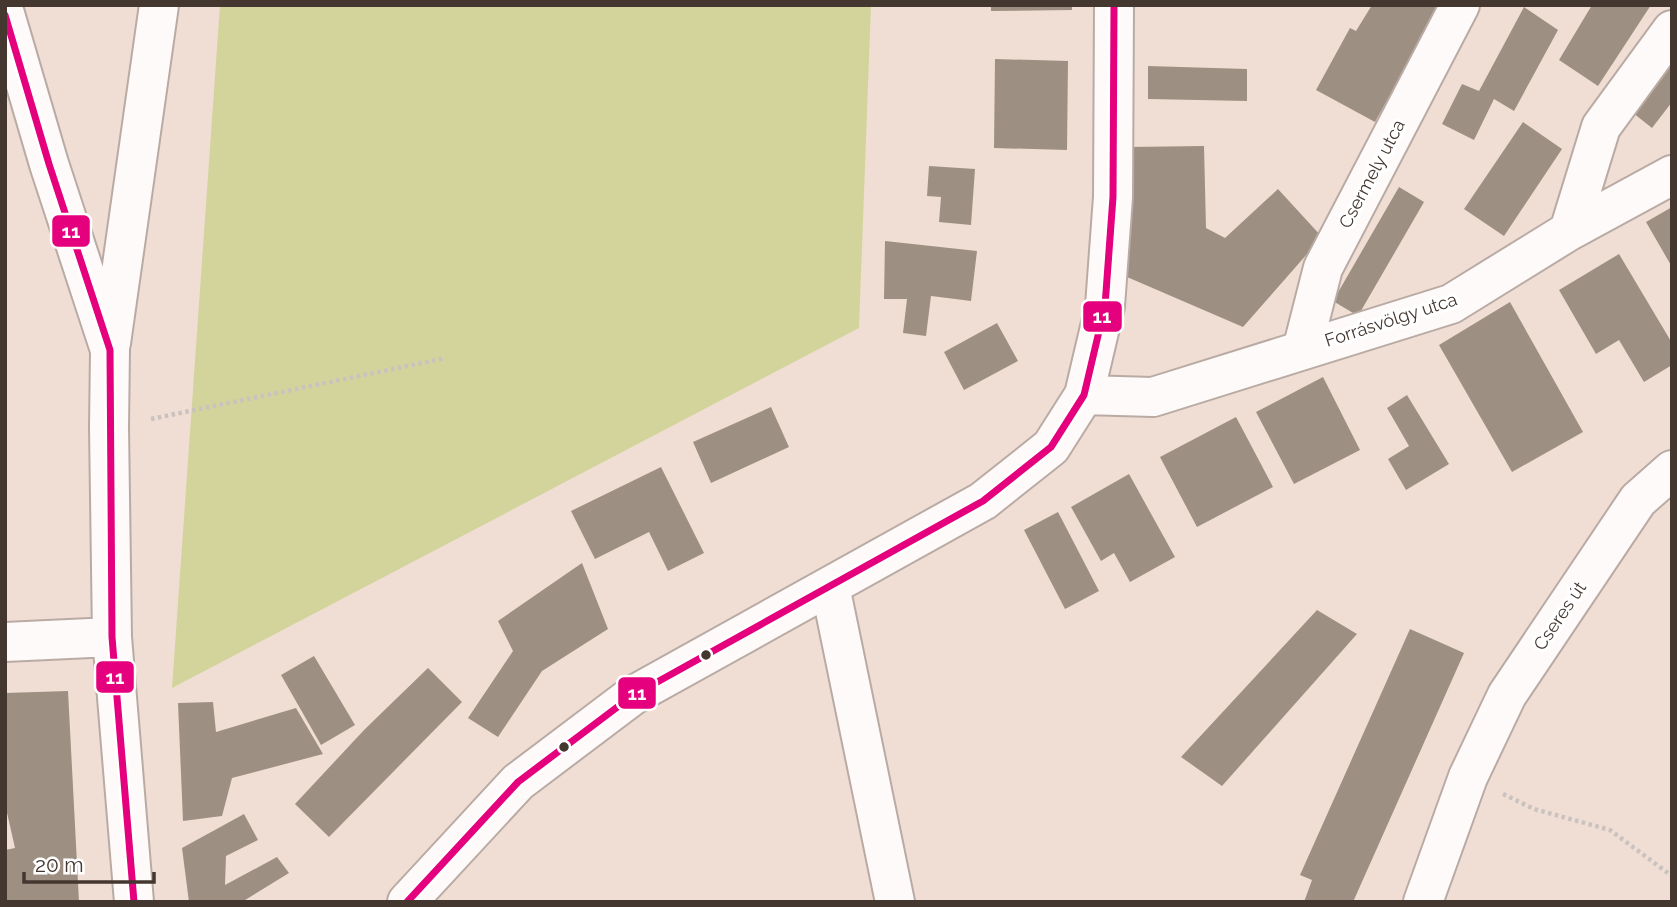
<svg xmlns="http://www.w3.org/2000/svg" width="1677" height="907" viewBox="0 0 1677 907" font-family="Raleway,sans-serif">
	<rect width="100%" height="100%" fill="#f0ded4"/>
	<path fill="#d3d49c" d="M220 5H871L859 328 172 688Z"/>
	<path fill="#9d9082" d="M991 5H1072V10L991 11Z
		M1372 5H1440L1375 122 1316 90 1350 28 1356 31Z
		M1592 5H1651L1598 86 1559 60Z
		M1524 7 1558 30 1514 111 1494 99 1474 140 1442 124 1462 84 1479 91Z
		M1672 45V102L1652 128 1628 109Z
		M995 59 1068 61 1067 150 994 148Z
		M1148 66 1247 69V101L1148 99Z
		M1523 122 1562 149 1504 236 1464 209Z
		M1204 146 1206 228 1225 238 1278 189 1322 237 1243 327 1127 277V147Z
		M929 166 975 169 971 225 939 222 941 197 927 196Z
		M1399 187 1424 202 1358 316 1333 301Z
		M1672 207V267L1646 222Z
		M885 241 977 251 971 301 931 296 926 336 903 333 907 299H884Z
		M1619 254 1672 343V365L1644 382 1619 340 1596 354 1559 290Z
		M1510 302 1583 432 1512 472 1439 345Z
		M997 323 1018 361 964 390 944 352Z
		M1323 377 1360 450 1294 484 1256 412Z
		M1407 395 1449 464 1406 490 1388 459 1409 446 1387 408Z
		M771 407 789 447 711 483 693 442Z
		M1236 417 1273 487 1197 527 1160 457Z
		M661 467 704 553 668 571 649 532 595 559 571 511Z
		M1129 474 1175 557 1130 582 1114 553 1101 561 1071 507Z
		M1058 512 1099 591 1065 609 1024 530Z
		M582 563 608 629 542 671 498 737 468 718 513 651 498 621Z
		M1317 610 1357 634 1222 786 1181 757Z
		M1410 629 1464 653 1353 902H1304L1312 880 1300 875Z
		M314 656 355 725 321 745 281 675Z
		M428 668 462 702 329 837 295 804 365 729Z
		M68 691 79 902H5V850L15 848 5 804V693Z
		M213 702 216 732 296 708 323 754 232 778 222 816 183 821 178 703Z
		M244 814 258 840 226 856 225 885 277 857 289 873 242 902H189L182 848Z"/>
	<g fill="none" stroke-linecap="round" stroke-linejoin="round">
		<defs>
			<path id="street" d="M5 14 49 164 110 350 109 427 112 637 134 902
				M1569 231 1601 127 1672 30
				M111 343 159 5
				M1302 350 1323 268 1460 5
				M1084 395 1153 397 1451 304 1569 231 1672 175
				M830 586 895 902
				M5 642 112 637
				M407 902 518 782 632 696 983 501 1051 447 1084 395 1105 306 1113 197 1114 5
				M1423 902 1468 777 1507 695 1638 500 1672 470"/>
		</defs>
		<use href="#street" stroke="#b9aba4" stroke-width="42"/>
		<path stroke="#c9c2be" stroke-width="4.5" stroke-dasharray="3.5 3.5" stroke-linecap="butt" d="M151 419 446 358
			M1503 794 1534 809 1610 830 1672 876"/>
		<use href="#street" stroke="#fdfaf9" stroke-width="38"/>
		<defs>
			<path id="bus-1" d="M5 15 49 164 110 350 112 637 134 902
				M407 902 518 782 632 696 983 501 1051 447 1084 395 1105 306 1113 197 1114 5"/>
		</defs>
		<use href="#bus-1" stroke="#fff" stroke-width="12"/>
		<use href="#bus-1" stroke="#e5007d" stroke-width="7"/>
	</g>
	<g fill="#43372f" stroke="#fff" stroke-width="2.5">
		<circle cx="706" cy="655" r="6"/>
		<circle cx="564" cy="747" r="6"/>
	</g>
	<g text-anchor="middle" stroke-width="7" stroke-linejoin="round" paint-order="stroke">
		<g font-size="18" fill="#43372f" stroke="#fff">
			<text transform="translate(1372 174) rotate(-62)" y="6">Csermely utca</text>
			<text transform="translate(1391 320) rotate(-18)" y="6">Forrásvölgy utca</text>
			<text transform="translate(1560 616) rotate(-56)" y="6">Cseres út</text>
		</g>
	</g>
	<g stroke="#fff" stroke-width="2.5">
		<rect x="51" y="214" width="40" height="34" rx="7" fill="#e5007d"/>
		<rect x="1082" y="300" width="41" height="33" rx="7" fill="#e5007d"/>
		<rect x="95" y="660" width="40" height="34" rx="7" fill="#e5007d"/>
		<rect x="617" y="676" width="40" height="34" rx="7" fill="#e5007d"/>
	</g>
	<g font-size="19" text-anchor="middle" font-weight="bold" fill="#fff">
		<text x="71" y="238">11</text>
		<text x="1102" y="323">11</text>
		<text x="115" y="684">11</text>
		<text x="637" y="700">11</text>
	</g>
	<rect width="1677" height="907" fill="none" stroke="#43372f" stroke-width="14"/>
	<path d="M24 872v10h130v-10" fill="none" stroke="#43372f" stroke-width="3.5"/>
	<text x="35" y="872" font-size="21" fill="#43372f" stroke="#ffffff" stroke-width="5" paint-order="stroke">20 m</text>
</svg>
